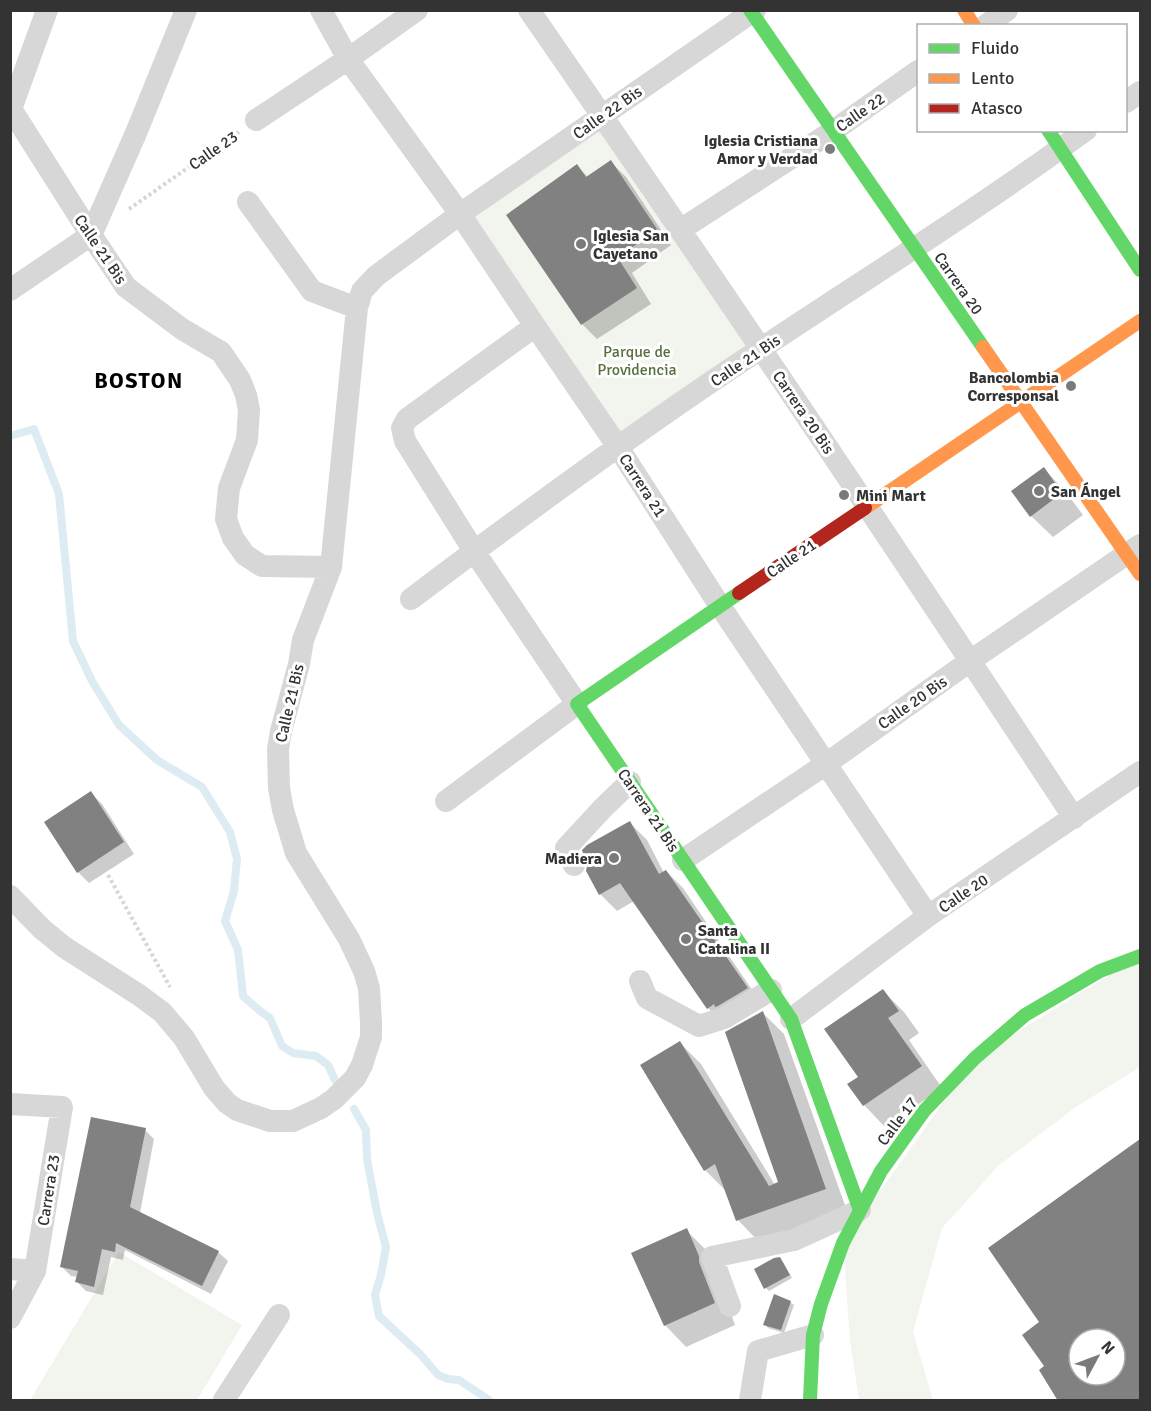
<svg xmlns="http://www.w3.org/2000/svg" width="1151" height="1411" viewBox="0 0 1151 1411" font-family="Signika,sans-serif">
	<rect width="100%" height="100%" fill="#fff"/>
	<path fill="#f1f5ed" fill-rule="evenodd" d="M602 115 761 348 618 447 460 214ZM612 160 657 229 618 258 637 288 581 325 506 215 576 164 586 177Z
		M1140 956V1067L1076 1107 999 1165 942 1228 913 1332 933 1400H859L850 1340 843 1243 975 1058Z
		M119 1252 242 1325 197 1400H30Z"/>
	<path fill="#0003" fill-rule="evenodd" d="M611 162 626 177 671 245 632 273 651 304 597 339 582 324 508 215 577 166 588 177Z
		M1044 469 1065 491 1083 515 1053 537 1031 516 1013 492Z
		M91 793 102 804 134 854 89 883 78 872Z
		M630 823 647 840 664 873 666 871 683 888 763 1006 725 1025 708 1008 634 901 617 911 600 894Z
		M883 991 904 1012 919 1033 909 1040 942 1088 885 1127 864 1105 850 1085 860 1078Z
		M762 1012 784 1034 847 1211 759 1242 738 1220 727 1192 705 1170 680 1043 701 1064 775 1185 780 1183Z
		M145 1130 154 1139 140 1213 218 1252 228 1261 211 1294 125 1250 123 1260 111 1257 103 1295 86 1291 77 1282 78 1277 71 1276 61 1266Z
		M1140 1141V1400H1060L1046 1366 1041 1323 990 1248ZM1079 1339H1115V1375H1079Z
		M686 1230 708 1252 735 1325 686 1347 665 1325Z
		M783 1262 792 1278 769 1291 766 1288Z
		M790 1302 794 1305 784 1333 768 1328 765 1324Z"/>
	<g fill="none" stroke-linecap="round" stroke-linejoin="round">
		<path stroke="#ddebf3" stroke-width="8" d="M10 436 34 429 59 494 73 641 92 681 119 725 157 760 202 787 230 832 237 859 234 891 225 921 238 950 243 996 260 1011 270 1018 282 1046 293 1053 316 1056 328 1065 335 1080
			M354 1109 366 1130 367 1159 377 1213 386 1247 381 1275 375 1295 379 1316 421 1355 438 1375 448 1379 459 1380 489 1400"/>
	</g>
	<path fill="#818181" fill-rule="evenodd" d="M611 160 657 229 618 258 637 288 581 325 506 215 577 164 586 177Z
		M1044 467 1062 493 1030 517 1011 491Z
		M91 791 124 842 77 873 44 822Z
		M630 821 659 874 666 870 748 988 718 1006 715 1007 714 1004 707 1009 620 883 599 895 586 871 587 866 582 850 587 845Z
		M883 989 899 1011 888 1018 922 1066 863 1106 847 1084 858 1077 824 1029Z
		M763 1011 826 1189 736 1221 715 1164 704 1171 640 1065 680 1041 769 1186 778 1182 725 1032Z
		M91 1117 146 1128 130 1207 219 1251 202 1286 116 1243 115 1252 102 1249 94 1287 75 1282 78 1271 60 1267Z
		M1140 1139V1401H1058L1039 1370 1044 1366 1022 1335 1039 1322 988 1248ZM1079 1339H1115V1375H1079Z
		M687 1228 699 1256V1262L715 1303 664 1326 631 1253Z
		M780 1257 790 1275 764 1289 754 1269 774 1258Z
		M774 1294 791 1301 781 1330 763 1325Z"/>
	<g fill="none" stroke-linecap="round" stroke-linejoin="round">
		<path stroke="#d6d6d6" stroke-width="4" stroke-dasharray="3 3" stroke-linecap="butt" d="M129 209 239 132
			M108 875 170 987"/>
		<path stroke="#d7d7d7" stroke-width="22" d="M321 10 348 59 460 214 535 326 618 447 720 606 928 916
			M529 10C714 277 895 546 1074 818
			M985 26 1007 10
			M1126 102 1140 92
			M256 120 348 59 417 10
			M248 202 312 291 357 308
			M680 230 833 131 918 71
			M91 235 136 133 186 10
			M10 290 91 235
			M331 567 357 308 362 291 376 276 460 214 755 10
			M411 599C526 512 642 427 762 348 870 276 981 207 1086 130
			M446 801 577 704 474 551 405 441 402 428 407 419 535 326
			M683 860 826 764 970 661 1140 545
			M574 865 566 848 603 808 630 782
			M10 896 42 929 64 947 139 995 162 1012 184 1038 214 1088 227 1103 237 1110 270 1121H293L321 1108 334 1099 355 1078 362 1065 371 1037V1023L369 988 364 971 349 939 296 853 283 810 279 788 278 749 281 731 299 664 303 640 331 567 262 566 245 555 233 538 226 519 229 488 247 440 249 410 246 395 240 380 221 352 182 329 126 287 91 235 11 109 47 10
			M640 981 647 998 699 1026 724 1018 771 990
			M791 1019 928 916 1140 772
			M10 1104 62 1107 35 1271 10 1318
			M10 1269 35 1271
			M730 1306 712 1257 794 1240 860 1210
			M224 1400 279 1315
			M750 1400 758 1351 813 1335"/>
		<path stroke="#63d668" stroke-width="14" d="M750 10 983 347
			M1048 130 1140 270
			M739 593 577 704 791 1019 860 1210
			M810 1400 813 1335 821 1304 843 1243 881 1171 924 1111 975 1058 1025 1015 1100 971 1140 956"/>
		<path stroke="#ff974d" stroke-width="14" d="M964 10 974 26
			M983 347 1140 574
			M865 508 1140 321"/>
		<path stroke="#b3261e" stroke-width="14" d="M739 593 865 508"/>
	</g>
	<g fill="#7a7a7a" stroke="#fff" stroke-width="2">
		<circle cx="830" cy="149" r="6"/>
		<circle cx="581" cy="244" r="6"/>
		<circle cx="1071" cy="386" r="6"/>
		<circle cx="1039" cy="491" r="6"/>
		<circle cx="844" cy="495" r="6"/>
		<circle cx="614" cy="858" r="6"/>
		<circle cx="686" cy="939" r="6"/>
	</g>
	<g text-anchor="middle" stroke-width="6" stroke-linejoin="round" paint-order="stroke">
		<g font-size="16" fill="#333" stroke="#fff">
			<text transform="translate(607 112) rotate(-35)" y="6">Calle 22 Bis</text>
			<text transform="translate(860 112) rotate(-35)" y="6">Calle 22</text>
			<text transform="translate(213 150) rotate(-35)" y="6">Calle 23</text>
			<text transform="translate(101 249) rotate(56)" y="6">Calle 21 Bis</text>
			<text transform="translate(959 283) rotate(55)" y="6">Carrera 20</text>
			<text transform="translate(745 360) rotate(-34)" y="6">Calle 21 Bis</text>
			<text transform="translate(804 412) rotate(56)" y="6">Carrera 20 Bis</text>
			<text transform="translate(643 485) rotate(57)" y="6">Carrera 21</text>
			<text transform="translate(791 558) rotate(-34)" y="6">Calle 21</text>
			<text transform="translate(912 702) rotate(-35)" y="6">Calle 20 Bis</text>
			<text transform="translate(289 703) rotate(-77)" y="6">Calle 21 Bis</text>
			<text transform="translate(649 810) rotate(56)" y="6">Carrera 21 Bis</text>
			<text transform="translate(963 893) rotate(-34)" y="6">Calle 20</text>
			<text transform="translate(897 1121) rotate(-53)" y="6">Calle 17</text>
			<text transform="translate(48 1190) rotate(-81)" y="6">Carrera 23</text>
		</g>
		<g font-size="16" font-weight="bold" fill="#333" stroke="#fff" text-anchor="start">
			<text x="818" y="146" text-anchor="end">Iglesia Cristiana<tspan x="818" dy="18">Amor y Verdad</tspan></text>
			<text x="593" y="241">Iglesia San<tspan x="593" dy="18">Cayetano</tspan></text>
			<text x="1059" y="383" text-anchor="end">Bancolombia<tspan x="1059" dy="18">Corresponsal</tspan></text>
			<text x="1051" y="497">San Ángel</text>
			<text x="856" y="501">Mini Mart</text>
			<text x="602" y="864" text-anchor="end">Madiera</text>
			<text x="698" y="936">Santa<tspan x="698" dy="18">Catalina II</tspan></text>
		</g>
		<g font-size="16" fill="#56703f" stroke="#fff">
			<text x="637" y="357">Parque de<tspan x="637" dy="18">Providencia</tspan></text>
		</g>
		<g font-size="22" font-weight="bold" letter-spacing="1.5" fill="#000" stroke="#fff">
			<text x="139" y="388">BOSTON</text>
		</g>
	</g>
	<rect width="1151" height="1411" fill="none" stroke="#333333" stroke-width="24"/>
	<rect x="917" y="24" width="210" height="108" fill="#ffffff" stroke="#adadad" stroke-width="1.5"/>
	<rect x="929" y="44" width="30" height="9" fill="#63d668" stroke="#adadad" stroke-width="1.5"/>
	<text x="971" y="54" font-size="18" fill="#333333">Fluido</text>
	<rect x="929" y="74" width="30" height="9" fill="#ff974d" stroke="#adadad" stroke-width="1.5"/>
	<text x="971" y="84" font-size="18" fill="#333333">Lento</text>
	<rect x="929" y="104" width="30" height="9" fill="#b3261e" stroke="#adadad" stroke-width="1.5"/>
	<text x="971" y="114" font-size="18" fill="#333333">Atasco</text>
	<g transform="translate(1097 1357) rotate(49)"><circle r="28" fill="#ffffff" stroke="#adadad" stroke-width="1.5"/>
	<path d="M0-4.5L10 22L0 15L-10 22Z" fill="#7a7a7a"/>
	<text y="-9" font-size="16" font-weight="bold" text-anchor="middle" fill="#333333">N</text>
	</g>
</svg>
